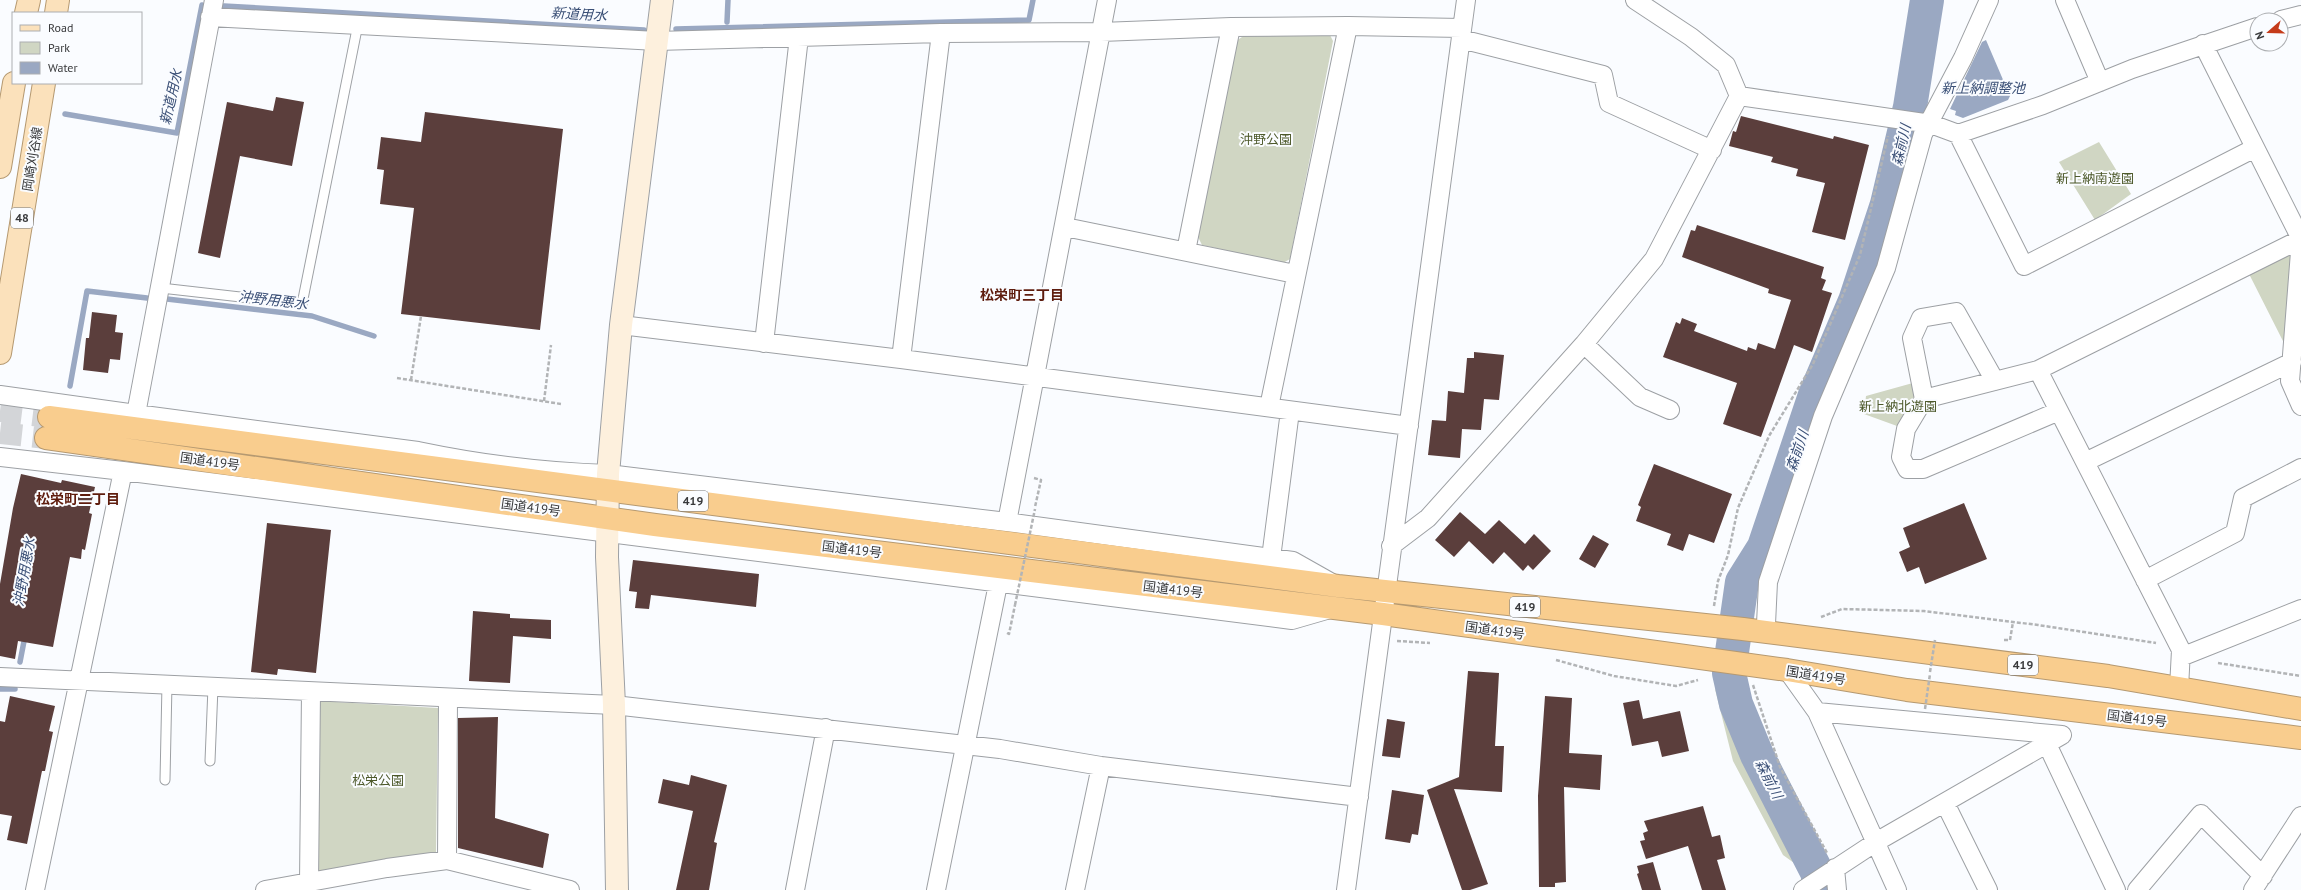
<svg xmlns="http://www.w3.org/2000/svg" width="2301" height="890" viewBox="0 0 2301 890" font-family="'PT Sans','Noto Sans JP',sans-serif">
	<rect width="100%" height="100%" fill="#fafcff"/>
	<path fill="#d0d6c3" d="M1329 33 1333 41 1290 259 1283 263 1202 245 1198 237 1236 41 1245 35Z
		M2099 142 2131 194 2095 220 2059 162Z
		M2286 246 2293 255 2286 347 2245 266Z
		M1920 381 1908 430 1864 414 1866 396Z
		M1715 689 1731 699 1754 757 1806 856 1801 868 1783 855 1733 761Z
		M318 701 438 708 436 852 317 873Z"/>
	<path fill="#9aa8c2" d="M1986 40 2010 96 2008 100 1963 118 1955 115 1956 111 1950 109 1982 42Z"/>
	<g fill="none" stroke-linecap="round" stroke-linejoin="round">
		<path stroke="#9aa8c2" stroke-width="5.5" d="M224 6 644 30
			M727 22 728 0
			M676 29 1029 20 1033 0
			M65 114 177 133 202 5
			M167 299 312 316 374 336
			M70 386 87 291 147 298
			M20 662 25 636
			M0 689H15"/>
		<path stroke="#9aa8c2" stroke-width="34" d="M1821 890 1817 872 1757 755 1736 704 1729 673 1742 582 1764 547 1815 395 1855 301 1887 204 1910 107 1927 0"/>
	</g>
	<path fill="#5b3e3c" d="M276 97 304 102 292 166 240 156 220 258 198 253 227 102 273 111Z
		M425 112 563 129 540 330 401 314 414 208 380 204 384 170 377 169 381 137 421 142Z
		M1741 116 1833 139 1834 136 1869 145 1845 240 1812 232 1825 183 1796 176 1798 169 1771 162 1773 157 1729 146 1733 131 1736 132Z
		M1697 225 1824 267 1821 278 1826 280 1822 290 1832 293 1812 352 1794 345 1761 437 1723 424 1737 383 1663 357 1676 322 1680 324 1682 318 1697 324 1694 331 1747 351 1748 347 1756 350 1758 343 1775 349 1791 300 1768 293 1769 289 1682 257 1691 230 1695 231Z
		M92 312 117 315 115 332 123 333 120 360 110 359 108 373 83 370 86 338H89Z
		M1474 352 1504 355 1499 400 1484 399 1481 430 1462 429 1460 458 1428 455 1432 420 1446 421 1448 391 1464 393 1467 358H1474Z
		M1654 464 1732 494 1714 543 1689 534 1683 551 1667 545 1671 534 1636 521 1641 507 1638 505Z
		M21 474 61 483 62 480 95 487 89 513 92 514 85 550 82 549 81 559 70 557 53 647 18 641 15 659 0 656V584L13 508Z
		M1964 503 1987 559 1925 584 1919 567 1907 572 1899 552 1910 547 1903 528Z
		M1460 512 1485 534 1499 520 1525 544 1534 534 1551 551 1533 570 1528 565 1523 571 1504 552 1493 564 1469 541 1454 557 1435 540Z
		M267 523 331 530 316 673 278 669 277 675 251 672Z
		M1593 535 1609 544 1595 568 1579 559Z
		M633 560 759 574 756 607 651 595 649 609 635 608 637 592 629 591Z
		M473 611 510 614V618L551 620V639L513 636 510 683 469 681Z
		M1468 671 1499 673 1495 746H1504L1502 792 1454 789 1488 884 1470 890H1462L1427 790 1459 777Z
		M10 696 55 706 49 731 53 732 45 771H42L27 844 7 840 12 816 0 814V721L5 722Z
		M1545 696 1572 698 1569 753 1602 755 1600 790 1564 787 1566 882 1555 883V887H1539L1538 796Z
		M1639 700 1643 719 1680 711 1689 751 1662 757 1658 741 1632 746 1623 703Z
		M498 717 495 818 549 834 543 868 458 848V718Z
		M1387 719 1405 722 1400 758 1382 756Z
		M691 775 727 785 714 842 717 843 709 890H676L693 811 658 803 663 779 689 785Z
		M1392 790 1424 795 1418 835 1412 834 1410 843 1385 839Z
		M1703 806 1712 837 1720 835 1725 858 1717 860 1726 890H1702L1688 846 1646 859 1640 841 1645 840 1643 833 1648 831 1644 821Z
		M1653 862 1661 890H1642L1637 874 1639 873 1637 866Z"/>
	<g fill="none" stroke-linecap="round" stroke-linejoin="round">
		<path stroke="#d3d5d8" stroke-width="22" stroke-dasharray="22 11" stroke-linecap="butt" d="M0 411 49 417
			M0 433 46 438"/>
		<defs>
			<path id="lane" d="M161 288 302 304 358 24
				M210 761 213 687
				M165 780 167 684"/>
			<path id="street" d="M1635 0 1691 37 1726 65 1739 96
				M2065 0 2100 82
				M210 17 657 41 941 33 1101 32 1231 27 1348 26 1462 28
				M2281 20 2301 15
				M1461 39 1603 75 1609 103 1712 150
				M1958 134 2024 266 2255 148
				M1065 227 1295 274
				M2301 239 2290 381 2301 406
				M1186 251 1231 27
				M621 325 901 359 1409 426
				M764 343 799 37
				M1584 344 1640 397 1670 410
				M901 359 941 33
				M2038 370 2181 650 2179 688
				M0 395 136 414 214 0
				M1924 399 1912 338 1921 318 1956 312 1995 381
				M1269 407 1348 26
				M2059 411 1923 469H1907L1901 457 1906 429 1924 399 2038 370 2301 239 2203 44
				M136 414 418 451C480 464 544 472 608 474L1007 522 1293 561 1332 583
				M0 457 123 471 35 890
				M2085 462 2292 362
				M123 471C513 519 902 572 1292 620L1330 609
				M1007 522 1107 0
				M1391 546 1428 518 1584 344 1654 259 1739 96 1931 124 1958 134 2043 105 2132 69 2257 27
				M1271 558 1290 411
				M2145 580 2235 533 2243 498 2301 468
				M1766 624 1768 582 1823 416 1886 268 1923 134 1963 58 1989 0
				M2181 657 2301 609
				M1787 670 1817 712 2062 735
				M0 677 614 705 1000 749 1101 766 1359 797
				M311 692 309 882 312 890
				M1817 712 1897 890
				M2047 744 2116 890
				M1945 803 1988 890
				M447 860 448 699
				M1835 868 1837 890
				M265 890 387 868 447 860 570 890
				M795 890 826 728
				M936 890 998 584
				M1075 890 1101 766
				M1346 890 1466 0
				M1803 890 1876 842 2062 735
				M2137 890 2201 814 2263 876
				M2253 890 2301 816"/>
			<path id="secondary" d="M617 890 614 705 607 557 608 474 621 325 662 0"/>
			<path id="primary" d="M26 13 29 0
				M56 13 58 0
				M0 167 14 83
				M0 353 44 83"/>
			<path id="highway" d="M49 417 1338 586 1743 629 2108 676 2301 709
				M46 438 655 525 1383 614 1787 670 1907 690 2301 738"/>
		</defs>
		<use href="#lane" stroke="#9da0a4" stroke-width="11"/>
		<use href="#street" stroke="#9da0a4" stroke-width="20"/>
		<use href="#secondary" stroke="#9da0a4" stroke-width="24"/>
		<use href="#primary" stroke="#b59971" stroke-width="24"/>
		<use href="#highway" stroke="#b59971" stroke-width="24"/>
		<path stroke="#b2b4b6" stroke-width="2.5" stroke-dasharray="4 2" stroke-linecap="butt" d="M397 378 561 404
			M411 380 421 316
			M544 401 551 345
			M1034 478 1041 480 1035 507
			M1714 606 1718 581 1728 555 1738 508 1769 436 1813 364 1860 255 1888 136
			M1821 617 1842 609 1924 611 2038 625 2156 643
			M1007 633 1009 634 1015 605
			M2004 640H2010L2013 622
			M1397 641 1430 643
			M1556 660 1614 676 1676 686 1698 680
			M2218 663 2301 676
			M1753 685 1780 767 1827 853"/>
		<use href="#lane" stroke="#fff" stroke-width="9"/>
		<use href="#street" stroke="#fff" stroke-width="18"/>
		<use href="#secondary" stroke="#fdf0dd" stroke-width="22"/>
		<use href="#primary" stroke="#fbe1bb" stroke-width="22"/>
		<use href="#highway" stroke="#f9cd8e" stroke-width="22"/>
		<path stroke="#b2b4b6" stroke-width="2.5" stroke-dasharray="4 2" stroke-linecap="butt" d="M1015 605 1035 509
			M1930 672 1935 640
			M1925 709 1930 674"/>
	</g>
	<g text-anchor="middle" stroke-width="4" stroke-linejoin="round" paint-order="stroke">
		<g fill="#fafcff" stroke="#727476" stroke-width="1">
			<rect x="11" y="208" width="22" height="20" rx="3"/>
			<rect x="678" y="491" width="30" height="20" rx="3"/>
			<rect x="1510" y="597" width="30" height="20" rx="3"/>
			<rect x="2008" y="655" width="30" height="20" rx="3"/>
		</g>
		<g font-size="12" font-weight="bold" fill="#38393b">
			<text x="22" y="222">48</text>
			<text x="693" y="505">419</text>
			<text x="1525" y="611">419</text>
			<text x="2023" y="669">419</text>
		</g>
		<g font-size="13" fill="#4d592b" stroke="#fafcff">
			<text x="1266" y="144">沖野公園</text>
			<text x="2095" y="183">新上納南遊園</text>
			<text x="1898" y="411">新上納北遊園</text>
			<text x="378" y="785">松栄公園</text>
		</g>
		<g font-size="13" fill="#38393b" stroke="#fafcff">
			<text transform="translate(32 159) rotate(-81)" y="5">岡崎刈谷線</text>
			<text transform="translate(210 461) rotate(8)" y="5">国道419号</text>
			<text transform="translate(531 507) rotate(8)" y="5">国道419号</text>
			<text transform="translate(852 549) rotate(7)" y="5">国道419号</text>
			<text transform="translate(1173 589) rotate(7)" y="5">国道419号</text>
			<text transform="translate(1495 630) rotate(8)" y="5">国道419号</text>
			<text transform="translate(1816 675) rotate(9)" y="5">国道419号</text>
			<text transform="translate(2137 718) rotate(7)" y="5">国道419号</text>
		</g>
		<g font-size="14" font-style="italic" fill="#3a4f76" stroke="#fafcff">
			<text transform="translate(579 14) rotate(3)" y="5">新道用水</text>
			<text x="1983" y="93">新上納調整池</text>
			<text transform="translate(171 97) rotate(-77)" y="5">新道用水</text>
			<text transform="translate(1901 145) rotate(-77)" y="5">森前川</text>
			<text transform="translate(273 300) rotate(7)" y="5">沖野用悪水</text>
			<text transform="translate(1797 451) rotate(-71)" y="5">森前川</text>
			<text transform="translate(24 572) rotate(-80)" y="5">沖野用悪水</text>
			<text transform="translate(1769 779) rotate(63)" y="5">森前川</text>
		</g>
		<g font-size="14" font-weight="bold" fill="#5e1c0d" stroke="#fafcff">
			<text x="1022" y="300">松栄町三丁目</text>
			<text x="78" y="504">松栄町二丁目</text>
		</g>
	</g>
	<rect x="12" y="12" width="130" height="72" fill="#fafcff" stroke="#acaeb1"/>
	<rect x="20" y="25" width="20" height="6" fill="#fbe1bb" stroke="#acaeb1"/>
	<text x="48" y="32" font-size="12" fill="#38393b">Road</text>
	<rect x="20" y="42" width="20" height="12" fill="#d0d6c3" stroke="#acaeb1"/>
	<text x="48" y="52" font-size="12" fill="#38393b">Park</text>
	<rect x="20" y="62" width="20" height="12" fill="#9aa8c2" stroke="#acaeb1"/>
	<text x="48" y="72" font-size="12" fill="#38393b">Water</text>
	<g transform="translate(2269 32) rotate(250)"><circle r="19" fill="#fafcff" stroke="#acaeb1"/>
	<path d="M0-3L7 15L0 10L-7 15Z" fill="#c53b1a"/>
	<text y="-6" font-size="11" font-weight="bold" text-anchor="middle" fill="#38393b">N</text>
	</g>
</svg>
